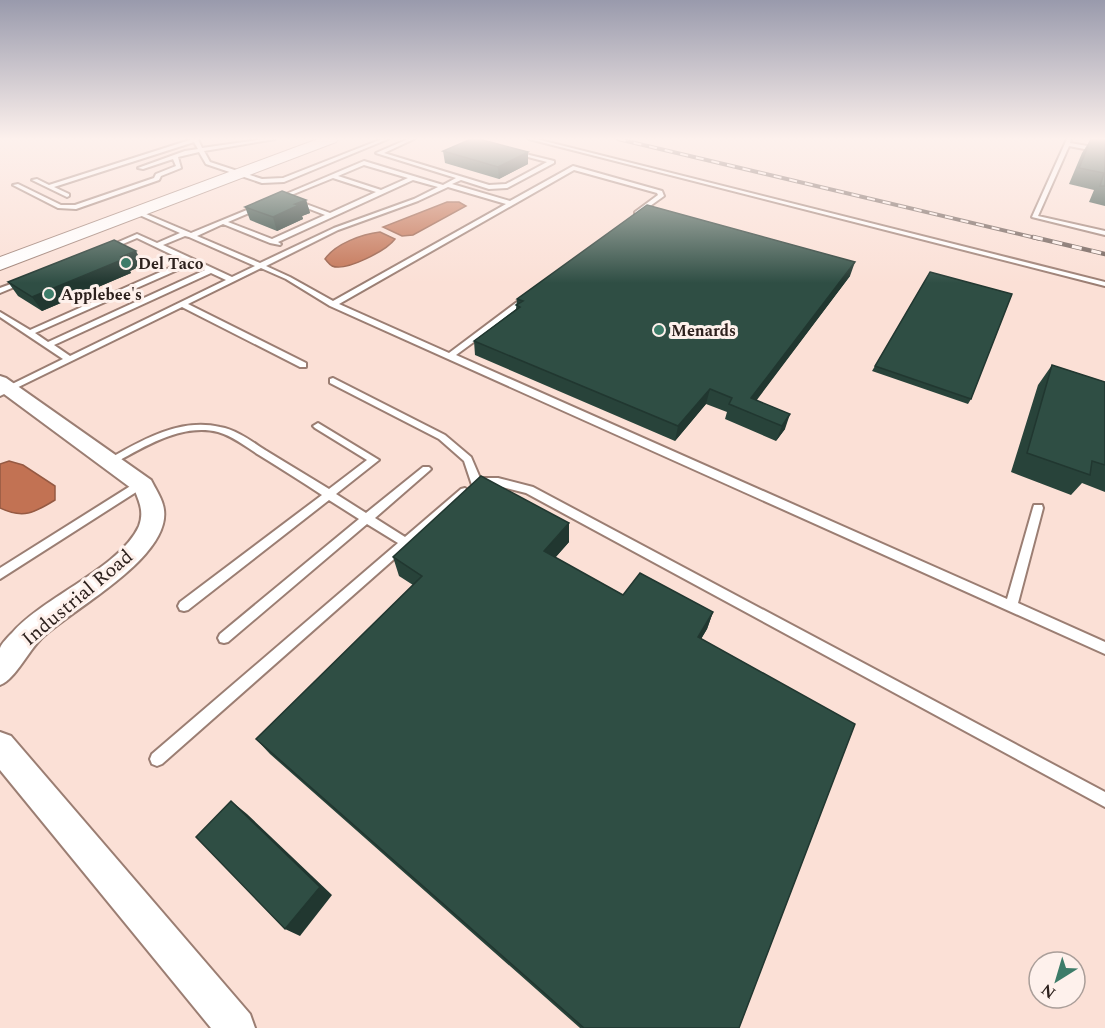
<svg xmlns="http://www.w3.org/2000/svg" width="1105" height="1028" viewBox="0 0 1105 1028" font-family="Spectral,serif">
	<rect width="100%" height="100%" fill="#fbe0d6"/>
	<path fill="#c27253" stroke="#955a43" stroke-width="1.5" d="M447 202H459L466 206 413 235 402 236 383 227Z
		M380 232 395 239C387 250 346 272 332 266 329 264 327 261 325 259 335 244 362 234 380 232Z
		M9 461 23 465 55 486V500C34 513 23 519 0 508V464Z"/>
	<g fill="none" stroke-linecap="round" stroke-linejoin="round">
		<defs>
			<path id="service" d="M193 139H198L202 148 265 139H275L204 151 210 162 262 179 283 178 382 139H388L284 182 262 183 206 164 199 152 178 157 181 168 161 176 159 180 76 209 58 208 13 185 18 184 61 205H75L154 178 156 174 176 166 173 159 143 169 138 168 185 151 198 149 194 142 54 187 69 194V196L67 197 32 180 37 179 49 185Z
				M408 139H414L384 153 489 185 506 184 547 162 513 153V151L554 161V163L507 188 489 189 461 180 452 184 510 201 573 166 662 191 664 196 639 214H635V212L658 195 657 193 574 170 339 304 449 353 525 296H531V300L456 355 1007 599 1033 508 1034 505H1042L1043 508 1018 603 1105 642V654L330 306 286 279 261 268 188 304 306 363V367H300L182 307 0 396V390L63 359 0 317V312L30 330 185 261 137 238 111 249H107V247L137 234 157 243 180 233 135 213V211H139L191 233 259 205 261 206V208L228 222 272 239 325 215 294 203V201H298L330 213 376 192 333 178 284 198 279 197 364 161 443 185 456 178 376 153ZM364 165 408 178 381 190 338 176ZM413 180 438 187 414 199 334 228 260 263 197 236 223 224 270 243 280 245 281 244 278 242ZM448 187 506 204 333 301 290 277 266 266 338 230 418 201ZM185 236 189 237 255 266 232 277 163 245ZM191 264 205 270 48 342 35 333ZM211 273 226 280 70 356 54 345Z
				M529 139H536L1105 282V286Z
				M1067 139H1071L1070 143 1105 149V153L1069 146 1038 216 1105 231V235L1032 217Z
				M22 280 26 282 24 283 0 293V288Z
				M333 378 445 435 471 457 480 478H498L533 487 1105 792V807L526 493 498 486 472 485 464 461 439 439 330 383V379Z
				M318 423 379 460 336 494 366 513 423 467H429L431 469 429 471 375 518 405 537 461 489 465 488 470 492 162 764 157 766 152 764 150 759 152 754 398 543 367 524 228 642 224 643 220 642 218 638 220 634 359 519 329 500 188 610 184 611 180 610 178 606 180 602 322 495C301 481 280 468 259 455 246 447 233 436 218 432 181 423 144 447 113 464H107L105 462 107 460C140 441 180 417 220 427 237 430 251 441 265 450 286 463 308 476 329 489L367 460 315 428 313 426Z
				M140 480 145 484 144 487 0 579V568Z"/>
			<path id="minor" d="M0 376 6 378 151 480C155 488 161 497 163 505 177 554 74 608 45 635 29 648 17 678 0 685 0 674 0 657 0 648 2 643 8 637 12 633 43 597 120 568 139 526 144 513 140 503 135 491L0 391Z
				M0 732 11 736 250 1014 255 1028H211L0 770Z"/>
			<path id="secondary" d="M318 139H338L336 142 0 270V257Z"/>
		</defs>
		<use href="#service" stroke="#9b7e73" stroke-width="4"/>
		<use href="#minor" stroke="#9b7e73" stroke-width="4"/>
		<use href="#secondary" stroke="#9b7e73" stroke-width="2"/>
		<use href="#service" fill="#fff" fill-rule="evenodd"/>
		<use href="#minor" fill="#fff" fill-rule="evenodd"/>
		<use href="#secondary" fill="#fff" fill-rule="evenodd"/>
		<defs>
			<path id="rail-far1" d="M618 139 1040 239"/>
			<path id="rail" d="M1033 237 1105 254"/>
		</defs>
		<use href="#rail-far1" stroke="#6c5c56" stroke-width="4"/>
		<use href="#rail" stroke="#6c5c56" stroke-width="4.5"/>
		<use href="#rail-far1" stroke="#fef1ec" stroke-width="2" stroke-dasharray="8" stroke-linecap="butt"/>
		<use href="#rail" stroke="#fef1ec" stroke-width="3" stroke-dasharray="10" stroke-linecap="butt"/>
	</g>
	<path fill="#28433a" d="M1091 139H1105V206L1089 202 1094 190 1069 184 1082 153Z
		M443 151 528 152V164L499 179 445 163Z
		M306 200 310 213 302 216 303 219 277 231 250 220 245 207Z
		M143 265 130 271 131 273 42 311 18 296 8 282Z
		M850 276 756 400 785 429 776 441 725 419 727 412 706 404 675 441 475 355 474 341 516 309 517 299Z
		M1052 365 1105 382V492L1082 483 1071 495 1011 472 1038 385Z
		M875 366 971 399 968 404 872 371Z
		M569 542 555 558 623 595 713 612 707 629 701 639 739 1028H580L270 754 256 739 413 585 399 576 393 557Z"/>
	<path fill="#213730" d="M528 152V164L499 179 498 167Z
		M306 200 310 213 302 216 303 219 277 231 273 217 295 204Z
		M136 251 143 265 130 271 131 273 42 311 32 297Z
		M855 262 850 276 747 413 751 398Z
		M710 389 706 404 675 441 678 426Z
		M790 414 785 429 776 441 782 426Z
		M569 523V542L544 570V551Z
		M713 612 707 629 692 654 698 637Z
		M231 801 247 814 332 895 300 936 285 929Z"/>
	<path fill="#2f4e44" stroke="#213730" stroke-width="1.5" d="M471 139H479L528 152 498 167 443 151Z
		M1091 139H1105V186H1100L1104 173 1079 168Z
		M282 191 306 200 295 204 299 205 273 217 245 207Z
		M647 205 855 262 751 398 790 414 782 426 729 404 732 398 710 389 678 426 474 341 520 307 516 305 523 301 517 299Z
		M114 240 136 251 121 257 124 259 32 297 8 282Z
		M930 272 1012 294 971 399 875 366Z
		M1052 365 1105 382V465L1092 461 1090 475 1027 453Z
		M481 476 569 523 544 551 623 595 640 573 713 612 698 637 855 724 739 1028H584L256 739 422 576 393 557Z
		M231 801 320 887 285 929 196 837Z"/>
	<linearGradient id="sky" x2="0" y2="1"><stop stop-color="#999aac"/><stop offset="0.49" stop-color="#fdf1ed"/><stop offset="1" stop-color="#fdf1ed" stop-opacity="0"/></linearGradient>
	<rect width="1105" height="283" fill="url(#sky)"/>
	<g fill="#3d7c69" stroke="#fef1ec" stroke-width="2">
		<circle cx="126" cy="263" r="6"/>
		<circle cx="49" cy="294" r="6"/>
		<circle cx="659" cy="330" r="6"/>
	</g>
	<g text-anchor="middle" stroke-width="6" stroke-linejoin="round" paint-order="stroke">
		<g font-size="16" font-weight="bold" fill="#2d211d" stroke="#fef1ec" text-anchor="start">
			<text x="138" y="269">Del Taco</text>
			<text x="61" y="300">Applebee's</text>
			<text x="671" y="336">Menards</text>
		</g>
		<g font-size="20" fill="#2d211d" stroke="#fef1ec">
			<text transform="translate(77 597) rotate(-40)" y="7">Industrial Road</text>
		</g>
	</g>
	<g transform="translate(1057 980) rotate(217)"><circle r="28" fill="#fef1ec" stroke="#aa9e99" stroke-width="1.5"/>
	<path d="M0-4.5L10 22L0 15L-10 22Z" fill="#3d7c69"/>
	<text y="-9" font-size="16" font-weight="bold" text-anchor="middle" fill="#2d211d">N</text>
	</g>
</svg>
